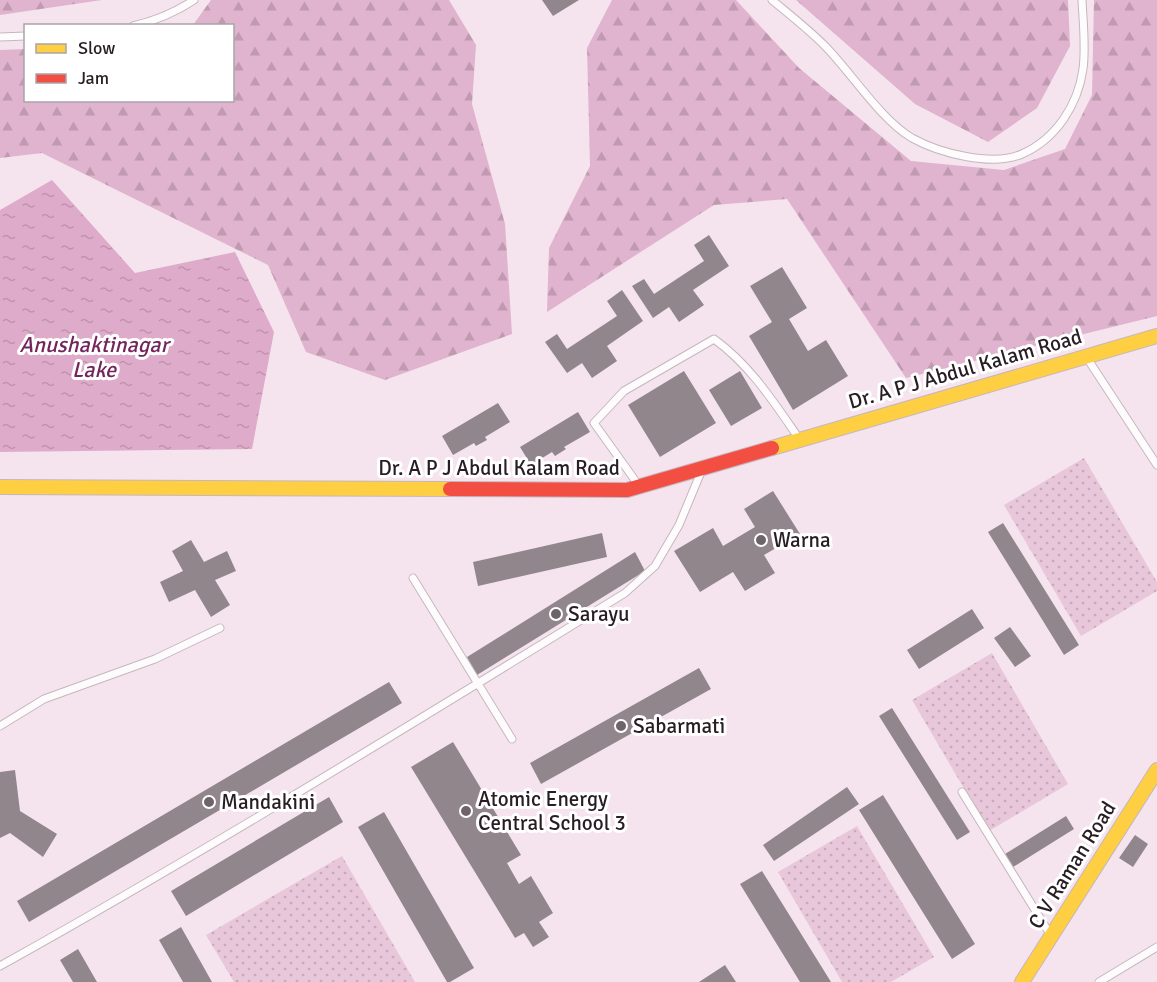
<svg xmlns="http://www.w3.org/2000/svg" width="1157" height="982" viewBox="0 0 1157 982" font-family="Signika,sans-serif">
	<defs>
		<pattern id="grass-dots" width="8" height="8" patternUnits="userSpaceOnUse" patternTransform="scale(1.5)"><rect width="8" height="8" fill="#e8c7da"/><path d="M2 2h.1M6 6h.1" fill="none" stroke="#c7aabb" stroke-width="1.8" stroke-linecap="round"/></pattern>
		<pattern id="forest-firs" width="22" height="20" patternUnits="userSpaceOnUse" patternTransform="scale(1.5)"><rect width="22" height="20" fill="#e0b3ce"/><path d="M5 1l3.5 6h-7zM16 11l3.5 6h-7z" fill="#c09ab1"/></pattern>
		<pattern id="water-ripples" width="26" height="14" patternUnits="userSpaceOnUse" patternTransform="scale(1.5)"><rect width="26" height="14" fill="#dfabca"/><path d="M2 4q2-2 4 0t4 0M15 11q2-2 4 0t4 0" fill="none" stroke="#bf93ad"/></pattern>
	</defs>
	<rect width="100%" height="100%" fill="#f5e4ee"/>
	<path fill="url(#grass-dots)" d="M1084 458 1157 582V591L1081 636 1004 505Z
		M992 653 1068 784 989 831 912 700Z
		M857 826 934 957 891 982H842L778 872Z
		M342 856 415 982H234L206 935Z"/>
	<path fill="url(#forest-firs)" d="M0 0H102L0 15Z
		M211 0H449L476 45 472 104 505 224 512 334 385 380 306 352 268 265 42 153 0 158V50L25 49 26 100H232V26L193 25Z
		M612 0H736L799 68 911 161 1004 170 1065 149 1092 95 1094 0H1157V316L906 378 787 199 714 205 547 312 549 248 590 166 587 48Z
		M796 0H1068L1070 46 1037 108 988 142 915 104Z"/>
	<path fill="url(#water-ripples)" d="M52 180 135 273 235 252 274 332 252 449 0 452V210Z"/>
	<path fill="#92868d" d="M542 0H579L553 16Z
		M709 235 729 266 693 290 704 305 679 322 669 307 653 318 632 286 644 279 654 294 704 261 694 245Z
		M782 267 807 308 789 319 808 351 826 340 848 376 793 410 749 336 772 322 750 286Z
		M622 290 643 321 607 346 617 361 592 378 582 363 567 373 545 342 557 334 567 349 617 316 607 301Z
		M684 371 716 423 660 457 628 405Z
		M740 371 762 408 731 426 709 390Z
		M498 403 510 422 485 437 487 440 476 446 474 443 453 455 442 436Z
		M578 412 590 432 564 447 566 449 555 456 552 452 531 465 520 447Z
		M773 491 800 534 764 555 775 573 745 591 733 572 700 592 674 551 713 528 723 546 755 527 744 509Z
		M1003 523 1079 645 1064 655 988 532Z
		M602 533 607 557 478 586 473 562Z
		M191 540 204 562 227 551 236 571 215 580 230 605 211 617 195 590 169 602 160 582 183 571 172 551Z
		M635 552 645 571 477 675 467 657Z
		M972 609 984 628 919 669 907 650Z
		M1010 627 1031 656 1015 667 994 638Z
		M699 668 711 689 541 784 530 763Z
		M389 682 402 703 29 922 17 901Z
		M892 708 970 832 957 840 879 716Z
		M453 742 521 855 507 863 519 884 531 876 553 913 539 922 549 937 533 947 524 933 515 938 411 767Z
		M15 770 20 811 57 834 43 857 10 833 0 838V772Z
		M847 787 859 804 774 861 763 845Z
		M883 795 975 944 952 959 859 810Z
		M329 797 343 822 186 916 171 891Z
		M384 812 474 968 450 982H447L358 827Z
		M1066 816 1074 829 1013 867 1005 854Z
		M1135 835 1148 844 1133 867 1119 858Z
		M762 871 831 982H800L740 884Z
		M181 927 212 982H183L159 940Z
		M78 949 97 982H73L60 960Z
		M725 965 736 982H699Z"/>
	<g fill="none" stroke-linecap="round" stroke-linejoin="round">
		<defs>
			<path id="lane" d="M772 0C790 15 808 29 824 45 851 72 880 119 912 138 939 153 992 167 1022 154 1056 139 1078 105 1083 69 1086 47 1083 22 1082 0
				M133 26C154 21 176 12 194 0
				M0 37 26 36
				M1087 358 1157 465
				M637 483 594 423 624 391 714 339C750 365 773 401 798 437
				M413 578 512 739
				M0 726 44 699 155 659 220 628
				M962 792 1050 934
				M0 966C212 848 418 720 625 593L655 566 679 525 701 472
				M1099 982 1157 947"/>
			<path id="slow" d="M772 448 1157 336
				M0 487 450 489
				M1022 982 1157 770"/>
			<path id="jam" d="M450 489 627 490 772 448"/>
		</defs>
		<use href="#lane" stroke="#c5b7bf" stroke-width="9"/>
		<use href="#slow" stroke="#c5b7bf" stroke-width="16"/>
		<use href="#jam" stroke="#c5b7bf" stroke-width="16"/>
		<use href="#lane" stroke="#fefbfc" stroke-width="7"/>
		<use href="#slow" stroke="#ffcf43" stroke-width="14"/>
		<use href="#jam" stroke="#f24e42" stroke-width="14"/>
	</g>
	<g fill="#6f636a" stroke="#fff" stroke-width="2">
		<circle cx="761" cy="540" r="6"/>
		<circle cx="556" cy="614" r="6"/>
		<circle cx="621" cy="726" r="6"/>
		<circle cx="209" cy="802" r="6"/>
		<circle cx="466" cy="811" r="6"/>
	</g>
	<g text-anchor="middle" stroke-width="6" stroke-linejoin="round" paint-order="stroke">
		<g font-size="21" fill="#271d23" stroke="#fff">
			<text transform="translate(965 369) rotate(-16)" y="7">Dr. A P J Abdul Kalam Road</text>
			<text x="499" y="475">Dr. A P J Abdul Kalam Road</text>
			<text transform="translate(1072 865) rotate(-58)" y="7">C V Raman Road</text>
		</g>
		<g font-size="21" fill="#271d23" stroke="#fff" text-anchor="start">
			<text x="773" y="547">Warna</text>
			<text x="568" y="621">Sarayu</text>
			<text x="633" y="733">Sabarmati</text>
			<text x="478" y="806">Atomic Energy<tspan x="478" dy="24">Central School 3</tspan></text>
			<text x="221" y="809">Mandakini</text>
		</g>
		<g font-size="22" font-style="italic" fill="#74265c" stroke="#fff">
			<text x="94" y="352">Anushaktinagar<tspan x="94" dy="25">Lake</tspan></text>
		</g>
	</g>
	<rect x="24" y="24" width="210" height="78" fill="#ffffff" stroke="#a9a5a7" stroke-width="1.5"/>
	<rect x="36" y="44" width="30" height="9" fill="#ffcf43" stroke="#a9a5a7" stroke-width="1.5"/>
	<text x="78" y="54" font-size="18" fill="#271d23">Slow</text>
	<rect x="36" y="74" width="30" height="9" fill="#f24e42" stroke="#a9a5a7" stroke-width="1.5"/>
	<text x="78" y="84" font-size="18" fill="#271d23">Jam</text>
</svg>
